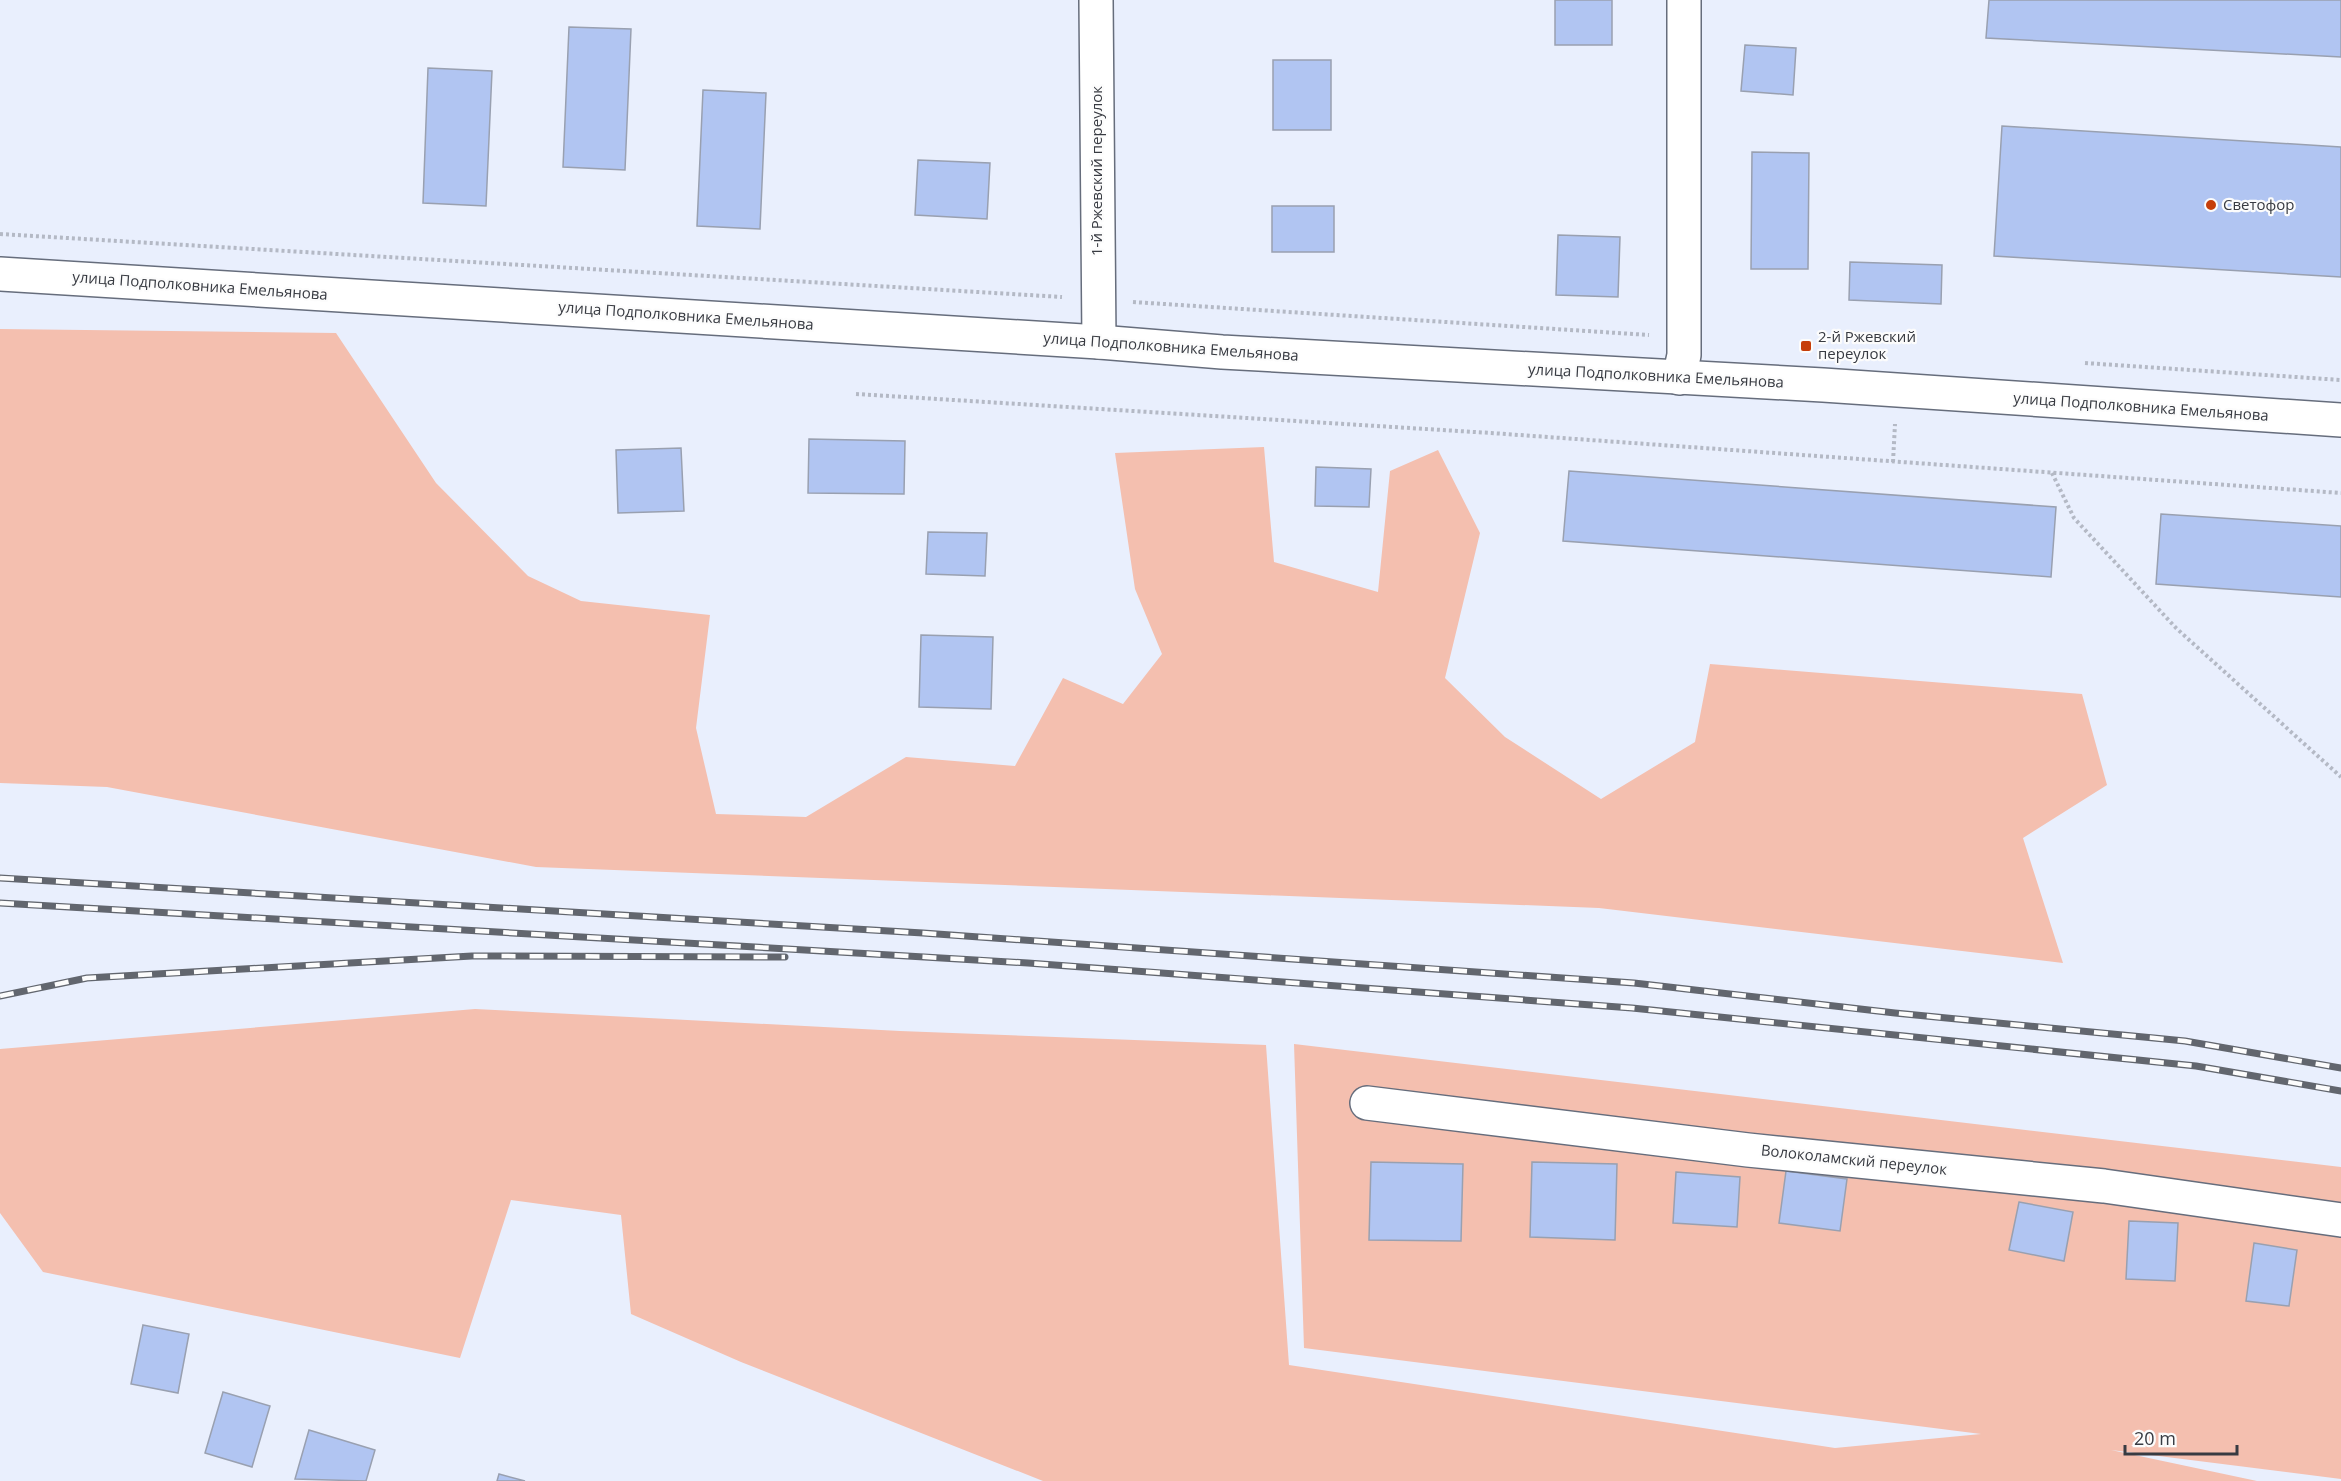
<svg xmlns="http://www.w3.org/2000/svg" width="2341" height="1481" viewBox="0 0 2341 1481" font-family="'Open Sans',sans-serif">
	<rect width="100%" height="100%" fill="#e9effd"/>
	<path fill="#f4bfaf" d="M0 329 336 333 436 483 528 576 581 601 710 615 696 728 716 814 806 817 906 757 1015 766 1063 678 1123 704 1162 654 1135 589 1115 453 1264 447 1274 562 1378 592 1390 471 1438 450 1480 533 1445 678 1505 737 1601 799 1695 742 1710 664 2082 694 2107 785 2023 838 2063 963 1599 908 536 867 107 787 0 783Z
		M475 1009 900 1031 1266 1045 1289 1365 1835 1448 1981 1434 1304 1348 1294 1044 2341 1167V1479L2111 1450 2257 1481H1043L741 1362 631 1314 621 1215 511 1200 460 1358 43 1272 0 1213V1049Z"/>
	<path fill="#b1c5f2" stroke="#99a0b0" stroke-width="1.5" d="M1555 0H1612V45H1555Z
		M1989 0H2341V57L1986 38Z
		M569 27 631 29 625 170 563 167Z
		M1745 45 1796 48 1793 95 1741 91Z
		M1273 60H1331V130H1273Z
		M428 68 492 71 486 206 423 203Z
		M703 90 766 93 760 229 697 226Z
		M2002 126 2341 147V277L1994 256Z
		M1752 152 1809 153 1808 269H1751Z
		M918 160 990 163 987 219 915 215Z
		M1272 206H1334V252H1272Z
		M1558 235 1620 237 1618 297 1556 295Z
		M1850 262 1942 265 1941 304 1849 300Z
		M809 439 905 441 904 494 808 493Z
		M681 448 684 511 618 513 616 450Z
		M1316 467 1371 469 1369 507 1315 506Z
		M1569 471 2056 507 2051 577 1563 541Z
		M2161 514 2341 526V597L2156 584Z
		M928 532 987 533 985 576 926 574Z
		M921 635 993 637 991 709 919 707Z
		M1371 1162 1463 1164 1461 1241 1369 1240Z
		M1532 1162 1617 1164 1615 1240 1530 1237Z
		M1786 1171 1847 1179 1840 1231 1779 1223Z
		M1676 1172 1740 1177 1737 1227 1673 1223Z
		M2019 1202 2073 1212 2064 1261 2009 1250Z
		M2129 1221 2178 1223 2175 1281 2126 1279Z
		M2254 1243 2297 1250 2289 1306 2246 1301Z
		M143 1325 189 1334 178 1393 131 1384Z
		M223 1392 270 1406 252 1467 205 1453Z
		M309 1430 375 1450 366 1481 295 1479Z
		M499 1474 525 1481H497Z"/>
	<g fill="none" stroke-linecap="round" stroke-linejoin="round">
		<defs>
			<path id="street" d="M1096 0 1099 342
				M1679 378 1684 355V0
				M1367 1103 1748 1150 2104 1186 2341 1220"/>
			<path id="primary" d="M0 274 1099 342 1222 352 1823 385 2341 420"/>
		</defs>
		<use href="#street" stroke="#666d7c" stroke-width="36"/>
		<use href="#primary" stroke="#666d7c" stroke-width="36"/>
		<path stroke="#b4b9c5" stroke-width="4" stroke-dasharray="3 3" stroke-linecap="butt" d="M0 234 1062 297
			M1133 302 1649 335
			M2085 363 2341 380
			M856 394 1491 433 2341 493
			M1893 462 1895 424
			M2052 473 2074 518 2176 628 2341 777"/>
		<use href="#street" stroke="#fff" stroke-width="33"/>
		<use href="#primary" stroke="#fff" stroke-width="33"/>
		<defs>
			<path id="rail" d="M0 878 923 933 1634 983 1895 1013 2185 1041 2341 1068
				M0 903 1028 963 1632 1008 2196 1066 2341 1091
				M0 996 87 978 472 956 785 957"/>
		</defs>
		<use href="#rail" stroke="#62666e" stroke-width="7"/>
		<use href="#rail" stroke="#fcfcfc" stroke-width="4.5" stroke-dasharray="14" stroke-linecap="butt"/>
	</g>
	<g fill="#c63e0a" stroke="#fcfcfc" stroke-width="2">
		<circle cx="2211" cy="205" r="6"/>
		<rect x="1800" y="340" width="12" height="12" rx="3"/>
	</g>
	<g text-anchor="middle" stroke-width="4.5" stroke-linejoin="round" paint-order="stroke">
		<g font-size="15" fill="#383b42" stroke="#fcfcfc">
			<text transform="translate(1097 171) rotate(-90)" y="5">1-й Ржевский переулок</text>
			<text transform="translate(200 286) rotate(4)" y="5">улица Подполковника Емельянова</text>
			<text transform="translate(686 316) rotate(4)" y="5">улица Подполковника Емельянова</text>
			<text transform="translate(1171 347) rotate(4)" y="5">улица Подполковника Емельянова</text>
			<text transform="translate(1656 376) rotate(3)" y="5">улица Подполковника Емельянова</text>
			<text transform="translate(2141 407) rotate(4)" y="5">улица Подполковника Емельянова</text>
			<text transform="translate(1854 1160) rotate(6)" y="5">Волоколамский переулок</text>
		</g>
		<g font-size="15" fill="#383b42" stroke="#fcfcfc" text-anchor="start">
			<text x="2223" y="210">Светофор</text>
			<text x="1818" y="342">2-й Ржевский<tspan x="1818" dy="17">переулок</tspan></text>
		</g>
	</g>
	<path d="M2125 1445v9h112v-9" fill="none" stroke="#383b42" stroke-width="3"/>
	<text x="2134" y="1445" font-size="18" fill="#383b42" stroke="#fcfcfc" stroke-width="4.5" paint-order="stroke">20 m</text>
</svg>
